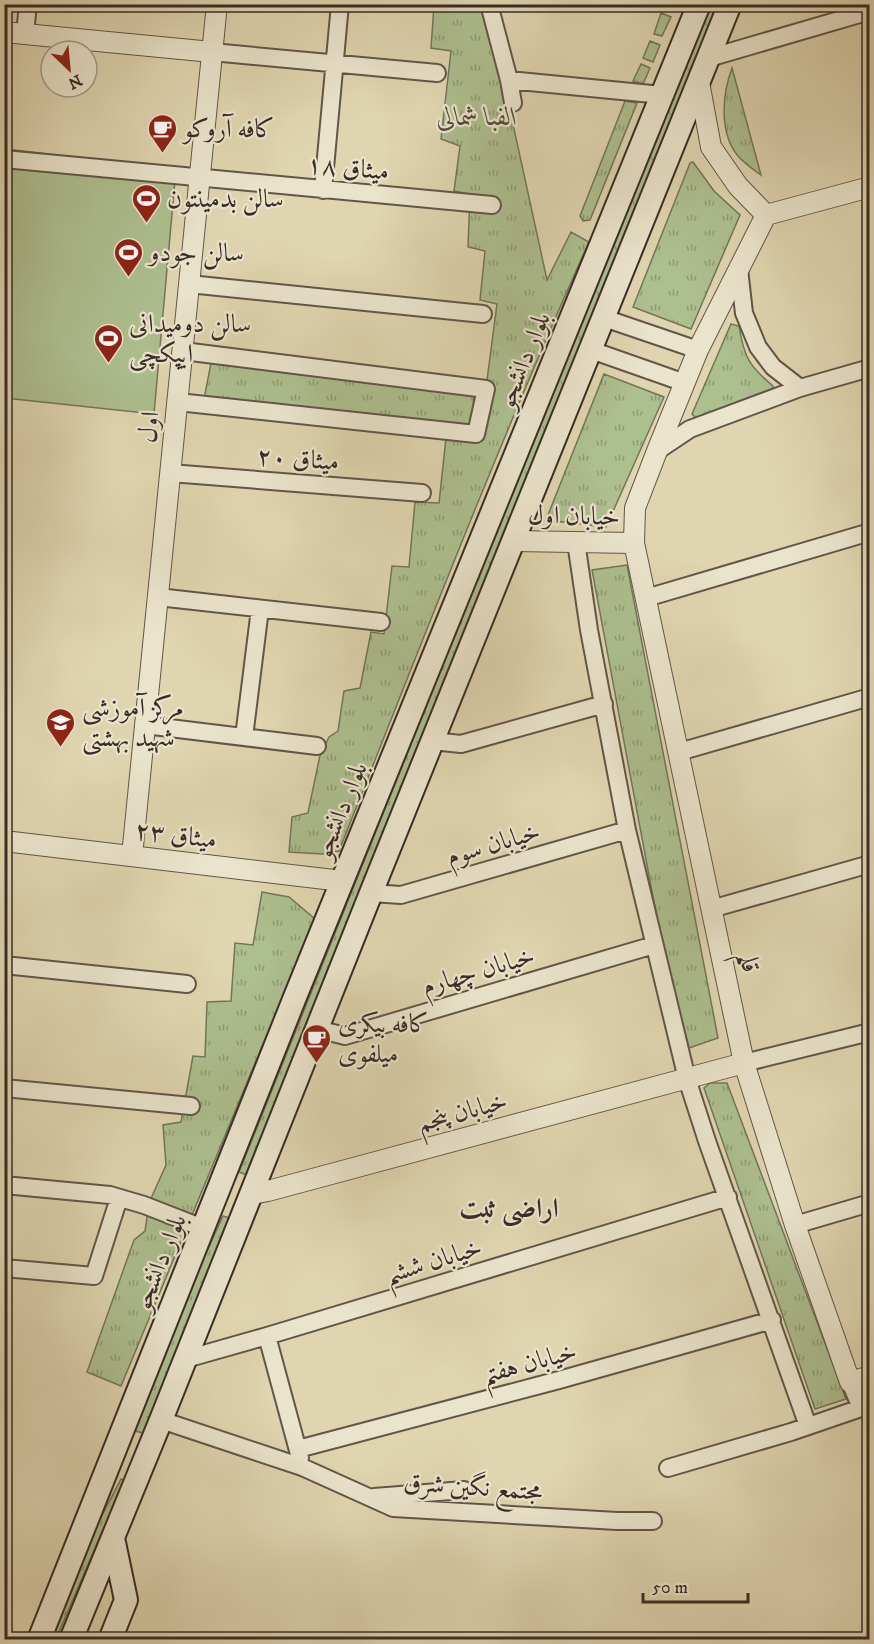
<svg xmlns="http://www.w3.org/2000/svg" width="874" height="1644" viewBox="0 0 874 1644" font-family="'IM FELL DW Pica',Amiri,serif">
	<defs>
		<pattern id="grass-tufts" width="24" height="20" patternUnits="userSpaceOnUse" patternTransform="scale(1.5)"><rect width="24" height="20" fill="#adbe8f"/><path d="M3 7l-1-3M5 7V3M7 7l1-3M15 17l-1-3M17 17v-4M19 17l1-3" fill="none" stroke="#8e9b75"/></pattern>
	</defs>
	<rect width="100%" height="100%" fill="#dfd5b0"/>
	<filter id="stains"><feTurbulence type="fractalNoise" baseFrequency=".00333" numOctaves="4"/><feColorMatrix values="0 0 0 0 .2 0 0 0 0 .09 0 0 0 0 .02 0 0 0 .5 -.17"/></filter>
	<radialGradient id="worn" r=".72"><stop offset=".6" stop-color="#630" stop-opacity="0"/><stop offset="1" stop-color="#630" stop-opacity=".3"/></radialGradient>
	<path fill="url(#grass-tufts)" stroke="#73755b" stroke-width="1.5" d="M434 5H487L547 280 571 232 589 242C499 442 420 647 339 851L323 854 289 852 292 817 308 813 320 755 329 737 338 731 344 691 360 688 371 632 384 634 392 566 409 567 415 502 439 503 446 438 480 433 497 304 480 300 485 251 468 247 470 194 454 191 460 146 441 139 451 51 431 48Z
		M708 5H718L247 1175 239 1172Z
		M661 13 671 17 662 36 654 34Z
		M650 41 660 45 653 62 643 58Z
		M641 64 650 68 643 84 633 81Z
		M732 68 761 175C753 169 745 164 738 156 719 133 722 95 732 68Z
		M625 101 637 103 590 220 583 221 580 216Z
		M693 162 714 191 740 215 691 329 633 307 690 163Z
		M731 324 739 326C744 357 749 366 773 386L772 395 696 418 692 414Z
		M211 363 474 395 472 425 204 399Z
		M604 374 664 397 606 527 546 520Z
		M627 565 718 1038 689 1048 664 956 592 570Z
		M262 892 289 897 315 919 121 1386 87 1372 134 1240 145 1231 149 1203 166 1165 163 1125 181 1122 193 1056 205 1057 207 1002 231 1001 235 943 253 945Z
		M710 1083H727L846 1399 815 1409 704 1088Z
		M223 1216 230 1218 143 1433 135 1431 197 1273Z
		M121 1479 126 1481 111 1511 56 1639 47 1640 85 1548Z"/>
	<path fill="#adbe8f" stroke="#73755b" stroke-width="1.5" d="M5 149 176 169 154 414 5 398Z"/>
	<g fill="none" stroke-linecap="round" stroke-linejoin="round">
		<defs>
			<path id="minor" d="M489 4 509 80 513 103
				M25 34 28 4
				M212 52 437 73
				M709 58 870 11
				M509 80 662 95
				M4 159 492 205
				M323 190 340 4
				M739 269 744 313 758 347 773 367 800 388
				M189 284 483 314
				M604 318 698 350
				M591 350 685 383
				M178 402 476 434 486 389 183 351
				M657 451 690 429 800 388 870 368
				M170 473 422 493
				M576 542 589 630 627 830 687 1079 707 1141 808 1426
				M158 597 381 622
				M646 598 870 532
				M145 725 317 746
				M244 737 260 609
				M432 741 461 744 604 704
				M679 752 870 697
				M371 893 401 895 627 830
				M711 909 870 864
				M4 965 187 984
				M317 1029 345 1036 654 945
				M744 1063 870 1032
				M4 1088 191 1106
				M4 1185 110 1195 144 1205 203 1228
				M795 1225 870 1203
				M4 1268 94 1276 119 1198
				M267 1336 300 1458
				M186 1359 267 1336 728 1197
				M161 1420 302 1467 393 1508 617 1521H653
				M298 1449 559 1380 772 1320
				M668 1468 791 1432 861 1408 850 1382
				M374 1497 464 1490"/>
			<path id="tertiary" d="M4 32 212 52
				M699 82 711 147 738 186 766 215
				M766 215 698 350 657 451 635 508 634 543 744 1063 795 1225 850 1382 870 1376
				M766 215 870 187
				M514 541 634 543
				M4 841 342 881
				M132 856 217 4
				M251 1194 268 1191 744 1063"/>
			<path id="secondary" d="M39 1640 295 997 699 4
				M71 1640 161 1420 371 893 730 4
				M110 1640 126 1600 113 1538"/>
		</defs>
		<use href="#minor" stroke="#625649" stroke-width="20"/>
		<use href="#tertiary" stroke="#625649" stroke-width="22"/>
		<use href="#secondary" stroke="#392c27" stroke-width="26"/>
		<use href="#minor" stroke="#eae4cc" stroke-width="16"/>
		<use href="#tertiary" stroke="#eae4cc" stroke-width="20"/>
		<use href="#secondary" stroke="#eae4cc" stroke-width="22"/>
	</g>
	<defs>
		<symbol id="cafe-pin" viewBox="-11 -11 22 30"><path d="M0 17L-7.5 6A9.5 9.5 0 1 1 7.5 6Z" fill="#8f2418" stroke="#eae4cc"/><path d="M-5.5-4.5H6V0H3Q3 3.5 0 3.5H-2.5Q-5.5 3.5-5.5 0ZM3-3.2v2h1.7v-2ZM-6 4.5H4V6H-6Z" fill="#fff"/></symbol>
		<symbol id="stadium-pin" viewBox="-11 -11 22 30"><path d="M0 17L-7.5 6A9.5 9.5 0 1 1 7.5 6Z" fill="#8f2418" stroke="#eae4cc"/><path d="M0-5a6.5 5 0 1 0 0 10a6.5 5 0 1 0 0-10ZM-3.5-1.8h7v3.6h-7Z" fill="#fff"/></symbol>
		<symbol id="school-pin" viewBox="-11 -11 22 30"><path d="M0 17L-7.5 6A9.5 9.5 0 1 1 7.5 6Z" fill="#8f2418" stroke="#eae4cc"/><path d="M0-5L7-2L0 1L-7-2ZM-4 1L0 2.5L4 1V4Q0 6-4 4Z" fill="#fff"/></symbol>
	</defs>
	<g fill-rule="evenodd">
		<use href="#cafe-pin" x="146" y="112" width="33" height="45"/>
		<use href="#stadium-pin" x="130" y="182" width="33" height="45"/>
		<use href="#stadium-pin" x="112" y="236" width="33" height="45"/>
		<use href="#stadium-pin" x="92" y="322" width="33" height="45"/>
		<use href="#school-pin" x="44" y="706" width="33" height="45"/>
		<use href="#cafe-pin" x="300" y="1022" width="33" height="45"/>
	</g>
	<g text-anchor="middle" stroke-width="4.5" stroke-linejoin="round" paint-order="stroke">
		<g font-size="26" font-style="italic" fill="#50493c" stroke="#eae4cc">
			<text x="477" y="125">الفبا شمالی</text>
		</g>
		<g font-size="26" fill="#392c27" stroke="#eae4cc" text-anchor="start">
			<text x="183" y="137">کافه آروکو</text>
			<text x="167" y="207">سالن بدمینتون</text>
			<text x="149" y="261">سالن جودو</text>
			<text x="129" y="332">سالن دومیدانی<tspan x="129" dy="30">ایپکچی</tspan></text>
			<text x="82" y="716">مرکز آموزشی<tspan x="82" dy="30">شهید بهشتی</tspan></text>
			<text x="338" y="1032">کافه بیکری<tspan x="338" dy="30">میلفوی</tspan></text>
		</g>
		<g font-size="26" fill="#392c27" stroke="#eae4cc">
			<text transform="translate(348 167) rotate(5)" y="9">میثاق ۱۸</text>
			<text transform="translate(523 360) rotate(-68)" y="9">بلوار دانشجو</text>
			<text transform="translate(148 427) rotate(-83)" y="9">اول</text>
			<text transform="translate(298 458) rotate(4)" y="9">میثاق ۲۰</text>
			<text transform="translate(574 515) rotate(1)" y="9">خیابان اول</text>
			<text transform="translate(340 810) rotate(-68)" y="9">بلوار دانشجو</text>
			<text transform="translate(176 834) rotate(7)" y="9">میثاق ۲۳</text>
			<text transform="translate(493 843) rotate(-16)" y="9">خیابان سوم</text>
			<text transform="translate(750 962) rotate(78)" y="9">قلم</text>
			<text transform="translate(478 970) rotate(-16)" y="9">خیابان چهارم</text>
			<text transform="translate(462 1111) rotate(-15)" y="9">خیابان پنجم</text>
			<text transform="translate(433 1260) rotate(-17)" y="9">خیابان ششم</text>
			<text transform="translate(159 1262) rotate(-68)" y="9">بلوار دانشجو</text>
			<text transform="translate(529 1362) rotate(-15)" y="9">خیابان هفتم</text>
			<text transform="translate(473 1486) rotate(4)" y="9">مجتمع نگین شرق</text>
		</g>
		<g font-size="27" font-weight="bold" fill="#392c27" stroke="#eae4cc">
			<text x="509" y="1217">اراضی ثبت</text>
		</g>
	</g>
	<rect width="874" height="1644" fill="none" stroke="#dfd5b0" stroke-width="24"/>
	<rect x="6" y="6" width="862" height="1632" fill="none" stroke="#392c27" stroke-width="3"/>
	<rect x="12" y="12" width="850" height="1620" fill="none" stroke="#392c27" stroke-width="1.5"/>
	<g transform="translate(69 69) rotate(154)"><circle r="28" fill="#eae4cc" stroke="#a39a8a" stroke-width="1.5"/>
	<path d="M0-4.5L10 22L0 15L-10 22Z" fill="#8f2418"/>
	<text y="-9" font-size="16" font-weight="bold" text-anchor="middle" fill="#392c27">N</text>
	</g>
	<path d="M643 1593v9h105v-9" fill="none" stroke="#392c27" stroke-width="3"/>
	<text x="652" y="1593" font-size="18" fill="#392c27" stroke="#eae4cc" stroke-width="4.5" paint-order="stroke">50 m</text>
	<rect width="100%" height="100%" filter="url(#stains)"/>
	<rect width="100%" height="100%" fill="url(#worn)"/>
</svg>
